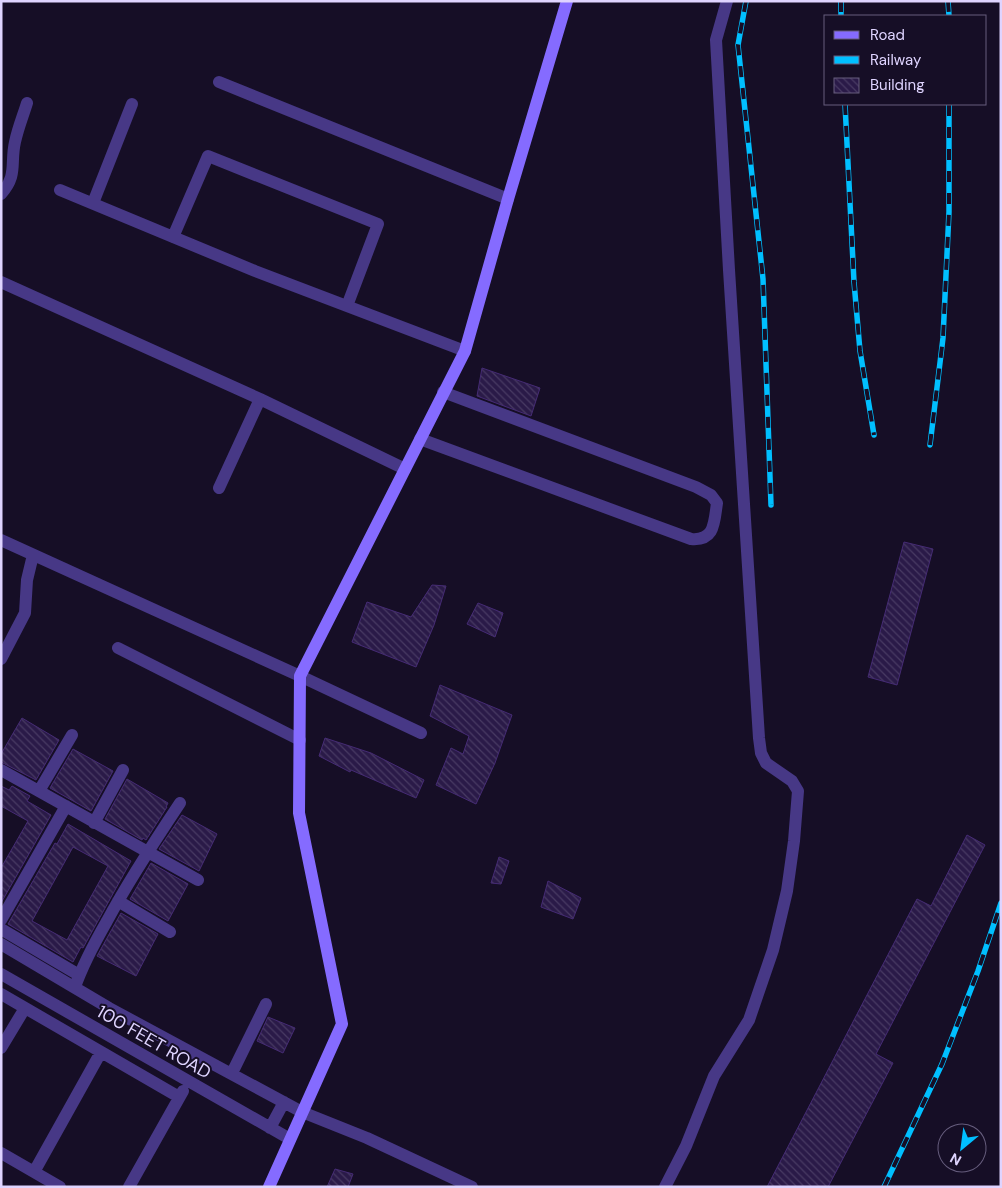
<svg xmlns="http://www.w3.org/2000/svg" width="1002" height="1188" viewBox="0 0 1002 1188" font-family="'DM Sans',sans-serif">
	<defs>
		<pattern id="building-back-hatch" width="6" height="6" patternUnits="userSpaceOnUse" patternTransform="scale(1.25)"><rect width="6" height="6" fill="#2a1a48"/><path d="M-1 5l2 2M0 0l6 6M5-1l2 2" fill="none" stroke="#483a63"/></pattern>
	</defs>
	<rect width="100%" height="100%" fill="#160e26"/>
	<path fill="url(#building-back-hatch)" stroke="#452b74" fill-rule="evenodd" d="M482 368 540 388 531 416 477 396Z
		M904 542 933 549 897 685 868 677Z
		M432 585 446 586 434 625 416 667 352 642 367 602 411 617Z
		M478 603 503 613 495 637 467 624Z
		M440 685 512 715 495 763 476 804 436 785 451 748 463 754 469 736 430 716Z
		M22 718 59 740 36 780 1 762V754Z
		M325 738 371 753 424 780 416 798 351 770 350 772 319 756Z
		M73 749 113 771 91 811 50 788Z
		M127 779 168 803 166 807H167L146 840 143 838 142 840 105 819Z
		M1 786 9 790 12 786 30 796 27 801 51 815 1 903V868L28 821 1 806Z
		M182 815 217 834 199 871 159 849Z
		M68 824 131 861 83 948 81 947 73 962 8 924 55 843 57 844ZM73 847 108 866 67 940 32 921Z
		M967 835 985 845 876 1054 893 1063 828 1187H767L917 899 931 906Z
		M499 857 509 861 501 884 491 883Z
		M151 863 188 884 168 921 130 899Z
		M548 881 581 898 573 919 541 907Z
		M121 913 158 934 136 976 97 956Z
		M268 1017 295 1028 283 1053 257 1041Z
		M335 1169 353 1174 348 1187H327Z"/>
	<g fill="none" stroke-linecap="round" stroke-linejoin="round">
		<path stroke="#473886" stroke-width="12" d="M219 82 508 199
			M60 190 255 271 465 351
			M1 194C18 175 10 164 15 142 18 128 23 116 27 103
			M93 203 132 104
			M173 237 208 156 378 224 347 306
			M1 282 260 399 405 469
			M420 439 691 539C715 541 714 523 717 503L711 495 696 487 443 392
			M219 488 260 399
			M1 540 300 676 421 733
			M118 648 300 740
			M1 659 25 613 27 580 33 555
			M1 770 198 880
			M39 791 72 735
			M94 823 123 770
			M118 901 170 932
			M1 920 66 806
			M1 929 79 975
			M1 944 109 1008 302 1112 367 1138 472 1187
			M1 974 290 1139
			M75 987C83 964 95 942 107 921 129 880 154 842 180 803
			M1 994 179 1097
			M1 1048 25 1008
			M232 1073 266 1004
			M270 1128 284 1102
			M1 1153 60 1187
			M34 1172 101 1052
			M129 1187 183 1091
			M665 1187 686 1146 714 1076 749 1020 773 950 787 891 794 841 798 791 792 781 766 763 761 753 759 738 729 270 716 40 727 1"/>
		<path stroke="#856bff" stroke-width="12" d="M269 1187 342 1024 299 813 300 676 465 351 508 199 567 1"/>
		<defs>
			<path id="rail" d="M746 1 738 45 763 279 771 505
				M841 1V16
				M948 1 949 16
				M845 104 854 282 860 351 874 435
				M930 445 943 338 949 212V104
				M884 1187 942 1064 978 971 1001 903"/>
		</defs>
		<use href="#rail" stroke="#00bfff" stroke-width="5.5"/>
		<use href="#rail" stroke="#160e26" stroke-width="4" stroke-dasharray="11" stroke-linecap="butt"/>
	</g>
	<g text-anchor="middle" stroke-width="4" stroke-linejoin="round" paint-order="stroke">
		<g font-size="18" fill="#dfd4ff" stroke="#160e26">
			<text transform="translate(154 1042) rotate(30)" y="6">100 FEET ROAD</text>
		</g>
	</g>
	<rect width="1002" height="1188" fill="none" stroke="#dfd4ff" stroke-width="5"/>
	<rect x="824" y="15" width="162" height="90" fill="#160e26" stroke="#665d7d"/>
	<rect x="834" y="31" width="25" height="8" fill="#856bff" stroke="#665d7d"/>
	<text x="870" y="40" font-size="15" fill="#dfd4ff">Road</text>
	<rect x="834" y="56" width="25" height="8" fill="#00bfff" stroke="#665d7d"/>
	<text x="870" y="65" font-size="15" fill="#dfd4ff">Railway</text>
	<rect x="834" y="78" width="25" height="15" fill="url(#building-back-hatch)" stroke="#665d7d"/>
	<text x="870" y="90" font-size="15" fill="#dfd4ff">Building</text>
	<g transform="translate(962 1148) rotate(209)"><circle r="24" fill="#160e26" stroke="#665d7d"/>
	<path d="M0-4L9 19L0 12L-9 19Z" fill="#00bfff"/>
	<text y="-8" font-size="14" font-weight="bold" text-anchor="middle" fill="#dfd4ff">N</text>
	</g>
</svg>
